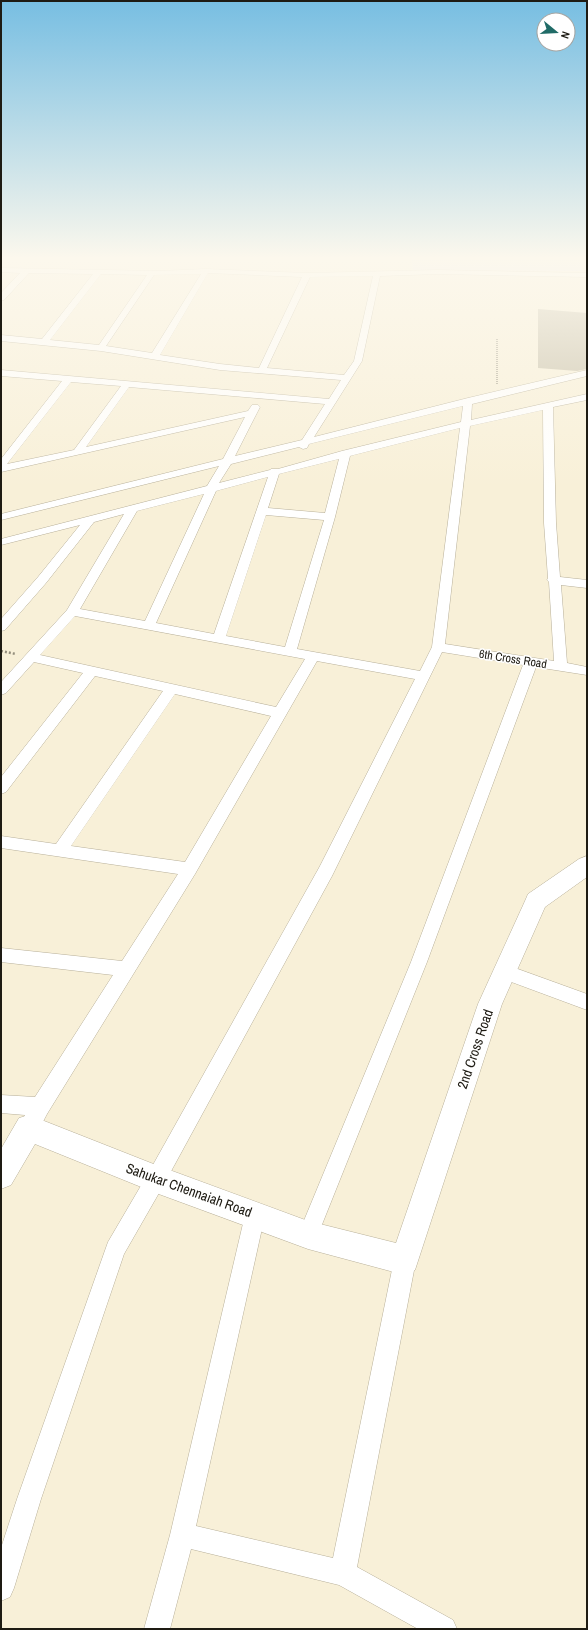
<svg xmlns="http://www.w3.org/2000/svg" width="588" height="1630" viewBox="0 0 588 1630" font-family="'Archivo Narrow',sans-serif">
	<rect width="100%" height="100%" fill="#f8f0d8"/>
	<path fill="#e7e3f9" d="M411 259H580L582 271 413 270Z"/>
	<path fill="#c6bfa8" d="M538 309 587 313V369L577 371 538 368Z"/>
	<g fill="none" stroke-linecap="round" stroke-linejoin="round">
		<defs>
			<path id="street" d="M1 268 158 271 206 269 307 273 438 270 587 273V277L438 274 380 276 362 361 314 437 468 398 587 370V376L472 404 471 420 587 394V400L553 407 556 523 560 577 587 580V588L561 585 567 663 587 667V675L536 667 427 962 315 1242 308 1245 301 1242 298 1235 411 962 523 665 442 652 332 876 163 1186 124 1254 41 1499 14 1588 10 1597 1 1601V1548L17 1499 108 1242 149 1172 320 866 415 679 317 661 195 874 47 1114 36 1135 29 1138 22 1135 19 1128 25 1115 1 1113V1095L35 1097 113 975 1 962V948L122 961 178 874 1 848V836L56 844 163 691 95 676 6 792 1 794V777L83 673 34 662 6 693 1 695V682L67 610 124 514 94 522 46 583 5 630 1 631V619L38 577 80 525 1 545V539L207 486 219 466 1 520V514L223 459 245 417 1 472V459L62 381 1 376V370L329 399 341 380 220 370 101 351 1 341V335L42 339 93 274 29 273 4 300H1V293L20 273 1 272ZM208 273 302 277 259 368 220 364 160 355ZM101 274 147 275 99 345 50 340ZM201 274 152 353 106 346 154 275ZM373 276 354 361 344 375 267 368 310 277ZM71 382 121 386 74 450 7 464ZM129 387 325 404 302 440 235 456 260 407 258 405H252L248 411 86 447ZM463 406 461 422 342 451 278 469H271L270 470 219 483 231 464 299 447 303 449 307 448 309 444ZM543 410 544 523 548 578 547 580 549 582 554 661 445 644 470 426ZM460 428 432 647 420 671 297 649 335 517 350 456ZM339 459 325 513 268 508 279 474ZM268 477 214 634 156 623 216 491ZM204 494 145 621 80 609 137 511ZM266 515 324 520 285 647 226 636ZM75 616 305 659 276 707 40 655ZM175 694 271 716 185 862 71 846Z
				M504 964 587 994V1010L498 977 495 972 498 967Z
				M255 1205 262 1208 265 1215 196 1526 333 1558 394 1260 398 1253 405 1249 412 1253 416 1260 357 1567 453 1620 457 1629H418L339 1585 191 1549 170 1629H144L170 1535 245 1215 248 1208Z"/>
			<path id="secondary" d="M587 856V877L545 907 502 1004 415 1270 405 1275 308 1249 156 1193 35 1144 11 1185 1 1189V1149L19 1118 29 1115 156 1165 308 1221 396 1243 478 1004 525 901 528 894 579 859Z"/>
		</defs>
		<use href="#street" stroke="#b8b09a" stroke-width="1"/>
		<use href="#secondary" stroke="#b8b09a" stroke-width="1"/>
		<path stroke="#948e7d" stroke-width="1.5" stroke-dasharray="1 1" stroke-linecap="butt" d="M497 339V384"/>
		<path stroke="#948e7d" stroke-width="2.5" stroke-dasharray="2 2" stroke-linecap="butt" d="M1 651 16 654"/>
		<use href="#street" fill="#fff" fill-rule="evenodd"/>
		<use href="#secondary" fill="#fff" fill-rule="evenodd"/>
	</g>
	<linearGradient id="sky" x2="0" y2="1"><stop stop-color="#77bee2"/><stop offset="0.53" stop-color="#fcf8ed"/><stop offset="1" stop-color="#fcf8ed" stop-opacity="0"/></linearGradient>
	<rect width="588" height="487" fill="url(#sky)"/>
	<g text-anchor="middle" stroke-width="3" stroke-linejoin="round" paint-order="stroke">
		<g font-size="12" fill="#1e1b13" stroke="#fff">
			<text transform="translate(513 659) rotate(9)" y="4">6th Cross Road</text>
		</g>
		<g font-size="14" fill="#1e1b13" stroke="#fff">
			<text transform="translate(475 1049) rotate(-71)" y="5">2nd Cross Road</text>
			<text transform="translate(189 1190) rotate(20)" y="5">Sahukar Chennaiah Road</text>
		</g>
	</g>
	<rect width="588" height="1630" fill="none" stroke="#1e1b13" stroke-width="4"/>
	<g transform="translate(556 32) rotate(108)"><circle r="19" fill="#ffffff" stroke="#a5a4a1"/>
	<path d="M0-3L7 15L0 10L-7 15Z" fill="#206b67"/>
	<text y="-6" font-size="11" font-weight="bold" text-anchor="middle" fill="#1e1b13">N</text>
	</g>
</svg>
